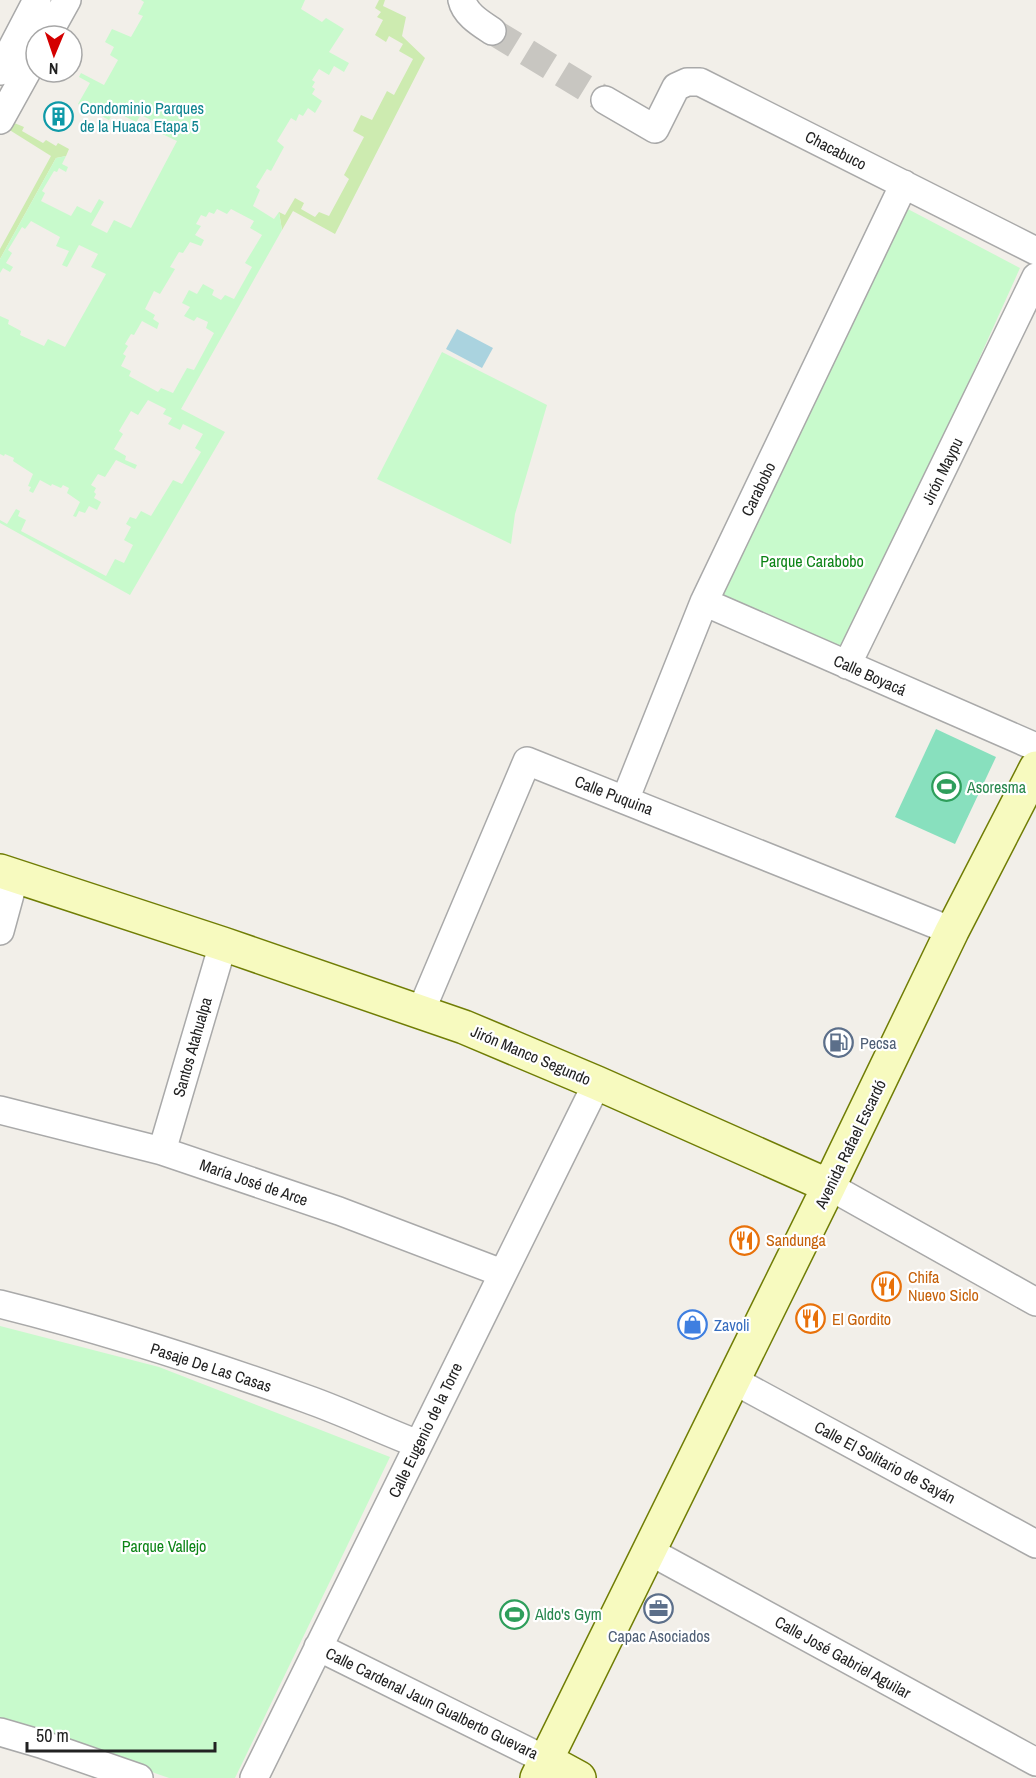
<svg xmlns="http://www.w3.org/2000/svg" width="1036" height="1778" viewBox="0 0 1036 1778" font-family="'Archivo Narrow',sans-serif">
	<rect width="100%" height="100%" fill="#f2efe9"/>
	<path fill="#cdebb0" d="M379 0H385L383 6 406 17 402 36 425 58 335 234 293 211 282 230 279 212 285 215 295 198 304 203 301 209 315 217 319 212 329 216 349 179 344 175 364 137 353 131 361 115 372 120 387 91 394 95 413 59 399 51 403 44 389 36 386 42 375 35 383 20 377 17 381 12 375 8Z
		M12 122 24 127 22 131 43 143 46 140 56 146 58 143 69 149 66 156 56 158 0 259V249L51 156 0 124Z"/>
	<path fill="#c8facc" fill-rule="evenodd" d="M141 0H305L301 9 322 22 326 18 344 29 329 52 349 63 344 72 334 66 329 75 319 69 312 80 315 82 312 87 315 89 312 94 322 101 315 113 308 108 303 116 299 114 296 121 291 118 277 141 284 147 271 171 267 169 256 187 260 190 253 206 274 219 279 212 282 230 181 409 225 432 130 595 0 523V520L7 524 16 509 20 511 18 516 26 520 21 531 106 576 115 559 124 563 133 545 124 540 131 527 126 524 130 517 136 519 141 511 151 516 173 480 182 484 201 452 195 448 203 434 183 424 180 430 168 424 172 418 163 414 166 409 148 400 138 415 131 411 119 431 123 434 114 449 126 456 125 460 137 465 135 469 116 460 105 477 98 474 91 485 96 488 94 492 96 494 94 498 101 502 97 510 89 506 85 513 79 511 76 517 73 516 80 502 67 493 69 488 63 485 61 488 52 484 51 486 40 480 33 493 29 491 31 487 28 486 33 474 13 461 14 458 5 454 4 456 0 454V316L9 320 8 324 21 331 20 335 44 346 48 339 65 347 106 274 91 267 98 254 79 245 67 267 62 265 69 251 56 246 60 237 31 221 25 229 22 227 8 250 12 253 6 263 13 267 10 272 3 268 0 273V259L56 158 66 156 62 164 68 167 66 172 59 168 57 172 54 171 42 191 45 193 41 201 71 216 77 206 91 213 99 199 104 202 91 225 107 233 114 220 131 228 177 141 158 132 161 125 141 115 136 122 114 111 109 120 78 104 90 83 79 77 81 73 104 85 118 60 110 55 114 47 105 42 112 29 131 37 143 16 138 14 144 2ZM217 209 227 214 231 209 254 221 250 228 262 235 245 263 252 267 234 299 225 295 221 300 212 295 214 290 203 284 197 294 189 290 182 303 190 307 184 316 194 321 197 317 208 322 206 328 214 333 194 370 187 368 173 393 161 388 158 392 129 376 131 371 121 366 126 356 123 354 128 346 125 344 131 334 134 335 142 321 157 329 159 323 153 319 155 315 145 309 154 291 160 294 175 269 170 267 179 252 183 253 190 242 201 246 204 240 195 235 201 226 196 224 201 215 206 217 209 212 214 214Z
		M904 207 1020 268 846 654 718 596Z
		M442 352 547 405 515 514 511 544 377 479Z
		M0 1326 159 1367 390 1457 235 1778H169L0 1719Z"/>
	<path fill="#88e0be" d="M936 729 996 757 955 844 895 817Z"/>
	<path fill="#aad3df" d="M457 329 493 348 482 368 446 349Z"/>
	<g fill="none" stroke-linecap="round" stroke-linejoin="round">
		<path stroke="#c8c6c1" stroke-width="27" stroke-dasharray="27 14" stroke-linecap="butt" d="M492 31 605 100"/>
		<defs>
			<path id="street" d="M462 0C465 14 480 23 492 31
				M47 36 67 0
				M0 71 37 0
				M605 100 655 129 676 87 687 82H700L1036 251
				M0 120 36 55
				M704 602 1036 747
				M847 665 1036 277
				M625 800 704 602 904 184
				M0 931 15 876
				M421 1011 527 761 952 931
				M0 1110 162 1151 339 1211 502 1273
				M162 1151 223 944
				M829 1186 1036 1302
				M0 1304C104 1330 207 1363 307 1399 344 1412 381 1430 418 1444
				M733 1380 1036 1544
				M649 1551 1036 1762
				M318 1647 546 1760
				M0 1732 41 1744 139 1778
				M254 1778 597 1083"/>
			<path id="secondary" d="M0 871 223 944 464 1027 597 1083 829 1186
				M546 1760 579 1778
				M537 1778 829 1186 952 931 1036 768"/>
		</defs>
		<use href="#street" stroke="#a9a9a9" stroke-width="30"/>
		<use href="#secondary" stroke="#707d05" stroke-width="36"/>
		<use href="#street" stroke="#fff" stroke-width="27"/>
		<use href="#secondary" stroke="#f7fabf" stroke-width="33"/>
	</g>
	<defs>
		<symbol id="building-ring" viewBox="-11 -11 22 22"><circle r="9.5" fill="#fff" stroke="#0f9aa8" stroke-width="1.5"/><path d="M-4-6H4V6H1V3H-1V6H-4ZM-2.5-4.3h1.7v1.8h-1.7ZM.8-4.3h1.7v1.8H.8ZM-2.5-1h1.7V.8h-1.7ZM.8-1h1.7V.8H.8Z" fill="#0f9aa8"/></symbol>
		<symbol id="stadium-ring" viewBox="-11 -11 22 22"><circle r="9.5" fill="#fff" stroke="#2e9e5b" stroke-width="1.5"/><path d="M0-5a6.5 5 0 1 0 0 10a6.5 5 0 1 0 0-10ZM-3.5-1.8h7v3.6h-7Z" fill="#2e9e5b"/></symbol>
		<symbol id="fuel-ring" viewBox="-11 -11 22 22"><circle r="9.5" fill="#fff" stroke="#5c6f8a" stroke-width="1.5"/><path d="M-5.5-6h7V0h2V4h1.3V-2.5L3-4.5l.8-.8L6-3V5H2.5V1h-1V6h-7ZM-4.2-4.7v3.2H.2V-4.7Z" fill="#5c6f8a"/></symbol>
		<symbol id="restaurant-ring" viewBox="-11 -11 22 22"><circle r="9.5" fill="#fff" stroke="#e8710a" stroke-width="1.5"/><path d="M-5-6h1v4h1v-4h1v4h1v-4h1v5L-1.5 .5V6h-2V.5L-5-1ZM5-6V6H3V1.5H1.5Q1.5-4 5-6Z" fill="#e8710a"/></symbol>
		<symbol id="shop-ring" viewBox="-11 -11 22 22"><circle r="9.5" fill="#fff" stroke="#3f7fe0" stroke-width="1.5"/><path d="M-5-2.5h2.3a2.7 3.5 0 0 1 5.4 0H5L5.5 6h-11ZM-1.5-2.5h3a1.5 2.3 0 0 0-3 0Z" fill="#3f7fe0"/></symbol>
		<symbol id="office-ring" viewBox="-11 -11 22 22"><circle r="9.5" fill="#fff" stroke="#5c6f8a" stroke-width="1.5"/><path d="M-6-3h4V-5.5h4V-3h4V5H-6ZM-1-4.5V-3h2v-1.5ZM-6 0V1H6V0Z" fill="#5c6f8a"/></symbol>
	</defs>
	<g fill-rule="evenodd">
		<use href="#building-ring" x="42" y="100" width="33" height="33"/>
		<use href="#stadium-ring" x="930" y="770" width="33" height="33"/>
		<use href="#fuel-ring" x="822" y="1026" width="33" height="33"/>
		<use href="#restaurant-ring" x="728" y="1224" width="33" height="33"/>
		<use href="#restaurant-ring" x="870" y="1270" width="33" height="33"/>
		<use href="#restaurant-ring" x="794" y="1302" width="33" height="33"/>
		<use href="#shop-ring" x="676" y="1308" width="33" height="33"/>
		<use href="#office-ring" x="642" y="1592" width="33" height="33"/>
		<use href="#stadium-ring" x="498" y="1598" width="33" height="33"/>
	</g>
	<g text-anchor="middle" stroke-width="4.5" stroke-linejoin="round" paint-order="stroke">
		<g font-size="16" fill="#0d838f" stroke="#fff" text-anchor="start">
			<text x="80" y="114">Condominio Parques<tspan x="80" dy="18">de la Huaca Etapa 5</tspan></text>
		</g>
		<g font-size="16" fill="#222" stroke="#fff">
			<text transform="translate(836 150) rotate(27)" y="6">Chacabuco</text>
			<text transform="translate(942 471) rotate(-64)" y="6">Jirón Maypu</text>
			<text transform="translate(758 489) rotate(-64)" y="6">Carabobo</text>
			<text transform="translate(870 675) rotate(24)" y="6">Calle Boyacá</text>
			<text transform="translate(614 795) rotate(21)" y="6">Calle Puquina</text>
			<text transform="translate(192 1047) rotate(-74)" y="6">Santos Atahualpa</text>
			<text transform="translate(531 1055) rotate(23)" y="6">Jirón Manco Segundo</text>
			<text transform="translate(850 1144) rotate(-64)" y="6">Avenida Rafael Escardó</text>
			<text transform="translate(254 1182) rotate(19)" y="6">María José de Arce</text>
			<text transform="translate(211 1367) rotate(18)" y="6">Pasaje De Las Casas</text>
			<text transform="translate(425 1430) rotate(-64)" y="6">Calle Eugenio de la Torre</text>
			<text transform="translate(885 1462) rotate(28)" y="6">Calle El Solitario de Sayán</text>
			<text transform="translate(843 1657) rotate(29)" y="6">Calle José Gabriel Aguilar</text>
			<text transform="translate(432 1703) rotate(26)" y="6">Calle Cardenal Jaun Gualberto Guevara</text>
		</g>
		<g font-size="16" fill="#0c8416" stroke="#fff">
			<text x="812" y="567">Parque Carabobo</text>
			<text x="164" y="1552">Parque Vallejo</text>
		</g>
		<g font-size="16" fill="#27864d" stroke="#fff" text-anchor="start">
			<text x="967" y="793">Asoresma</text>
			<text x="535" y="1620">Aldo's Gym</text>
		</g>
		<g font-size="16" fill="#4e5e75" stroke="#fff" text-anchor="start">
			<text x="860" y="1049">Pecsa</text>
			<text x="659" y="1642" text-anchor="middle">Capac Asociados</text>
		</g>
		<g font-size="16" fill="#c56008" stroke="#fff" text-anchor="start">
			<text x="766" y="1246">Sandunga</text>
			<text x="908" y="1283">Chifa<tspan x="908" dy="18">Nuevo Siclo</tspan></text>
			<text x="832" y="1325">El Gordito</text>
		</g>
		<g font-size="16" fill="#366cbe" stroke="#fff" text-anchor="start">
			<text x="714" y="1331">Zavoli</text>
		</g>
	</g>
	<g transform="translate(54 54) rotate(182)"><circle r="28" fill="#ffffff" stroke="#a7a7a7" stroke-width="1.5"/>
	<path d="M0-4.5L10 22L0 15L-10 22Z" fill="#d40000"/>
	<text y="-9" font-size="16" font-weight="bold" text-anchor="middle" fill="#222222">N</text>
	</g>
	<path d="M27 1742v9h188v-9" fill="none" stroke="#222222" stroke-width="3"/>
	<text x="36" y="1742" font-size="18" fill="#222222" stroke="#ffffff" stroke-width="4.5" paint-order="stroke">50 m</text>
</svg>
